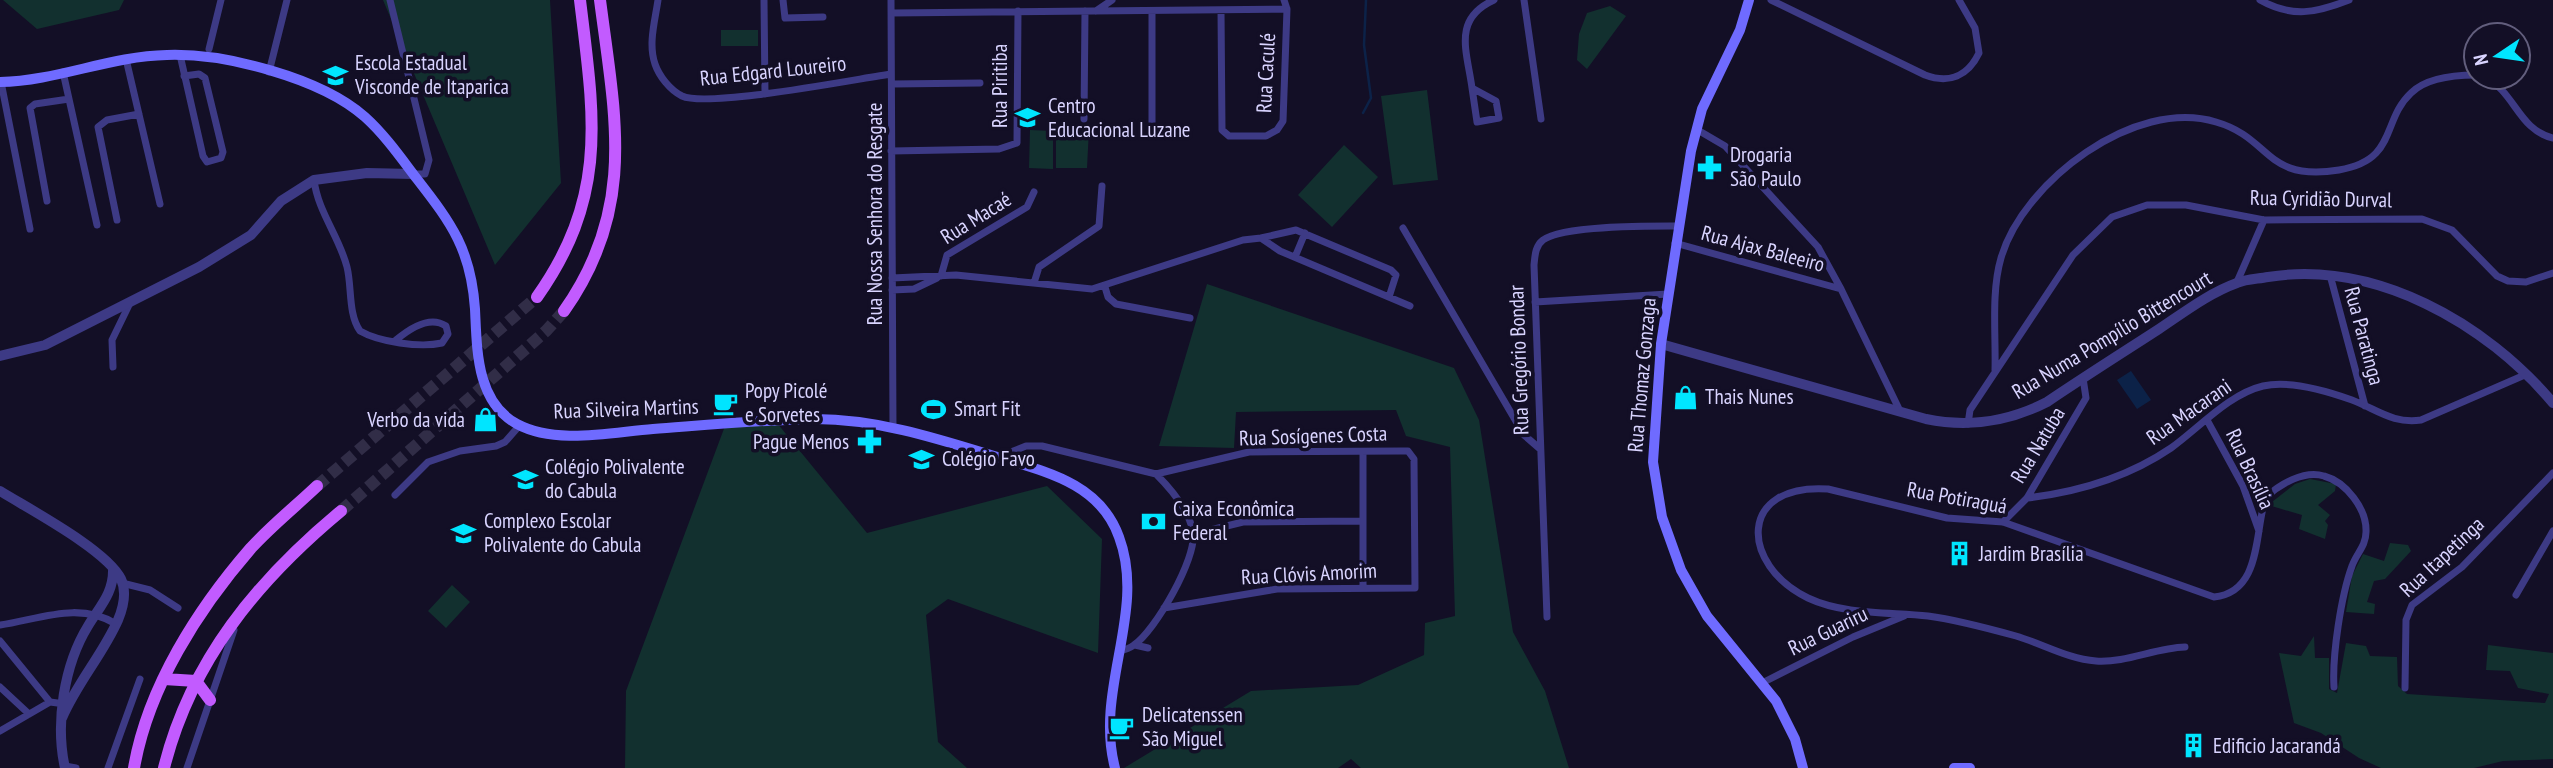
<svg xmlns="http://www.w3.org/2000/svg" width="2553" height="768" viewBox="0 0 2553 768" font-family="'PT Sans Narrow',sans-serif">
	<rect width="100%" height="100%" fill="#130f26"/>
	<path fill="#12302f" d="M3 0H124L119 10 37 29Z
		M383 0H550L561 183 495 265Z
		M1610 6 1626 16 1587 69 1577 60 1579 34 1587 13Z
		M721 30H758V46H721Z
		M1427 90 1438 180 1393 185 1381 96Z
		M1056 129H1089L1087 168H1056Z
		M1030 130 1053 131V169L1029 168Z
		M1344 145 1378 177 1332 227 1298 195Z
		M1207 284 1454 368 1479 420 1513 632 1545 691 1569 768H1361L1351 759 1338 768H1124L1251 691 1358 685 1424 655 1425 623 1455 616 1450 447 1406 436 1396 410 1236 412 1234 448 1159 446Z
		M777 423 867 533 1047 486 1102 539 1098 653 948 599 926 615 938 742 967 768H625L626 691 725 426Z
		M2310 479 2336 484 2335 491 2318 505 2330 515 2325 521 2328 525 2325 539 2299 529 2302 515 2268 505 2295 484Z
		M2390 543 2408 545 2411 551 2385 579 2374 581 2367 602 2375 604 2374 614 2346 612 2352 576 2363 554 2384 561Z
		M452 585 470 602 446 628 428 611Z
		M2314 636 2315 658H2329V689L2337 693 2346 643 2366 646 2370 656 2397 657 2398 686 2407 694 2545 703 2549 694 2518 688 2510 671 2486 670 2488 645 2553 653V759L2503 761 2474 768H2381L2359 758 2321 733 2294 723 2279 653 2301 656Z"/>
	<path fill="#0c2248" d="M2131 371 2151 400 2137 409 2117 380Z"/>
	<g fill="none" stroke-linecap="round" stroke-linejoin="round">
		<path stroke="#0c2248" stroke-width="2.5" d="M1363 113 1371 98 1364 45 1366 0"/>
		<path stroke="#312d47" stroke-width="12" stroke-dasharray="12 6" stroke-linecap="butt" d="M317 486 537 297
			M341 511 546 331 564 311"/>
		<path stroke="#3d3a85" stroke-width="7" d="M390 0 429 160 425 174H413
			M658 0C655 21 648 44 655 64 659 76 670 90 682 96 708 108 856 79 891 74
			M764 0 765 94
			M783 0 785 18 823 17
			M891 0 893 427
			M1524 0 1541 119
			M1771 0 1925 75C1949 84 1968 76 1979 53L1975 28 1959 0
			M2260 0C2292 18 2316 13 2349 0
			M1221 10 1222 130 1229 136H1266L1277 130 1283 121 1287 9 1284 0
			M1096 11 1112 0
			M1152 12V126
			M891 13 1287 9
			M209 49 221 0
			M180 55 203 156 207 162 221 158 223 152 205 78 199 74 184 76
			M126 59 160 204
			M63 72 97 225
			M269 72 287 0
			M2484 77C2515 91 2518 130 2553 138
			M1 82 30 229
			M892 84 980 83
			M1472 88C1467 51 1452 19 1494 0
			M1472 88 1496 101 1499 118 1477 122Z
			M1084 119 1085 11
			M1696 129 1725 146 1818 247 1841 289 1900 411
			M891 151 999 149 1017 143 1018 11
			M314 180C318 212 339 236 347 267 352 287 348 314 360 331 379 342 420 348 442 343L448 334 446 326C430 315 409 329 396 340
			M47 201 30 108 35 104 69 99
			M117 220 98 127 107 120 139 114
			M1403 228 1524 435 1539 448
			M1261 238 1296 230 1391 270 1396 275 1389 297
			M1675 243 1841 289
			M1295 257 1305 233
			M2330 275 2365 406
			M941 276 947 255 1027 207 1034 192
			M892 278 956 275 1092 289 1243 240 1261 238 1280 251 1410 306
			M2237 282 2264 220
			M1034 283 1039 267 1099 226 1102 186
			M1105 287 1108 297 1116 304 1190 318
			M892 290 914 289 937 278
			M1535 302 1668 294
			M113 367 112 340 130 303
			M1995 370C1996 335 1991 292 2001 258 2023 182 2135 97 2216 122 2272 138 2264 182 2339 170 2398 160 2381 121 2411 93 2427 77 2455 75 2476 75
			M2207 420 2243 486 2259 531
			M1968 424 1970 410 2073 255 2112 217 2147 205H2186L2264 220 2422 219 2452 230 2497 276 2508 281 2526 282 2553 273
			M1363 452V588
			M998 457 1026 446H1042L1156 474
			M1156 474 1249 452 1401 451H1408L1414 459 1415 588 1277 589 1164 608
			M395 495 428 462 460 451 496 446 505 442 520 425
			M2027 498C2078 492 2127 478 2171 448 2199 428 2229 394 2263 386 2290 380 2327 391 2352 400 2378 410 2393 424 2421 420L2527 374
			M2003 522 2027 498 2086 398 2083 378
			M1194 534 1243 522 1362 521
			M122 583 150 590 178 608
			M2516 595 2553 531
			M1547 617 1534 265C1535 256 1535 246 1543 240 1564 225 1650 226 1678 226
			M0 625C40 619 79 601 116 624
			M0 641 50 702
			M1135 645 1148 648
			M2185 647C2155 648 2126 663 2096 661 2068 659 2043 644 2016 636 1987 628 1957 620 1928 616 1889 612 1844 615 1808 598 1740 565 1737 483 1828 489L1947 518 2003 522 2214 597C2263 592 2254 530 2266 497 2280 484 2304 470 2324 476 2346 482 2367 509 2366 532 2366 546 2356 554 2352 566 2341 596 2332 656 2334 687
			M1119 651C1124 650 1130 648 1134 645 1155 631 1197 558 1193 533 1190 511 1171 489 1156 474
			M1764 682 1853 637 1904 616
			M0 687 29 714
			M2405 688 2406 620 2412 605 2462 567 2553 473
			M0 731 50 702 65 704
			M65 766 76 768
			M108 768 140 679
			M187 768 234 630"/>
		<path stroke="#3d3a85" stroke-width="10" d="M1661 344 1926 419C1969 428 2008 422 2047 402 2084 377 2122 353 2159 329 2183 313 2209 293 2237 283 2246 279 2258 279 2268 277 2375 260 2486 323 2553 403
			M0 356 45 345 199 267 251 235 281 201 314 180 367 173 413 174
			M0 491C29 509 107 550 121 579 127 592 123 608 118 620 103 654 77 683 62 718
			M65 768C55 723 64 665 88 626 100 606 114 593 113 568"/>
		<path stroke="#6f6bff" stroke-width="10" d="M1749 0 1740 30 1702 109 1691 151 1661 344 1653 462 1662 517 1681 570 1707 616 1776 701 1795 739 1803 768
			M0 82C57 81 110 56 167 55 225 53 321 78 365 117 385 135 401 158 417 179 452 224 471 250 475 309 477 349 476 402 517 424 556 445 612 432 653 429 707 425 761 420 815 419 880 419 942 440 1004 459 1051 473 1101 486 1119 537 1147 612 1094 689 1115 768
			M1954 768H1970"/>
		<path stroke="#c25bff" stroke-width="12" d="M537 297C609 195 594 116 580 0
			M564 311C637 208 615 116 600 0
			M164 679 196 681 210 700
			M134 768C148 687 198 609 251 548 271 526 296 506 317 486
			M164 768C191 660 258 580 341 511"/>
	</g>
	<defs>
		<symbol id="school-bare" viewBox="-9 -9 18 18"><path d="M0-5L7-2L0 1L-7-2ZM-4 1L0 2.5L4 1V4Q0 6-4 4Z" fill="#00e5ff" stroke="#130f26" stroke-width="2.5" paint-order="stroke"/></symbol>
		<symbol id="pharmacy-bare" viewBox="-9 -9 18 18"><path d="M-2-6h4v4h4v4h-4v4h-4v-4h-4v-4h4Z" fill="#00e5ff" stroke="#130f26" stroke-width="2.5" paint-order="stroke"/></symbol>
		<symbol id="shop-bare" viewBox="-9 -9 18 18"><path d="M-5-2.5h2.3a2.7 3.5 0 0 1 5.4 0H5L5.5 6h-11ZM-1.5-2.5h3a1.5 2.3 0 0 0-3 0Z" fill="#00e5ff" stroke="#130f26" stroke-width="2.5" paint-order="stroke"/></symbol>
		<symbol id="cafe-bare" viewBox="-9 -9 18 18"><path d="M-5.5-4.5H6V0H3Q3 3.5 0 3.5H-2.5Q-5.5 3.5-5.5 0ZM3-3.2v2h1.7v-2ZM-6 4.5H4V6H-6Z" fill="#00e5ff" stroke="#130f26" stroke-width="2.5" paint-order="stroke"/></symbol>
		<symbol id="stadium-bare" viewBox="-9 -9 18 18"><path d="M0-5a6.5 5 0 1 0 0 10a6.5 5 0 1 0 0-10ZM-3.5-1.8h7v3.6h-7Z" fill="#00e5ff" stroke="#130f26" stroke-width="2.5" paint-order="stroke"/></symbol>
		<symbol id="bank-bare" viewBox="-9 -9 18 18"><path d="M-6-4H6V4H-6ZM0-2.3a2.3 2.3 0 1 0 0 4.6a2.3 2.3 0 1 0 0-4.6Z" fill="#00e5ff" stroke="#130f26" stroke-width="2.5" paint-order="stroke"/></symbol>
		<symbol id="building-bare" viewBox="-9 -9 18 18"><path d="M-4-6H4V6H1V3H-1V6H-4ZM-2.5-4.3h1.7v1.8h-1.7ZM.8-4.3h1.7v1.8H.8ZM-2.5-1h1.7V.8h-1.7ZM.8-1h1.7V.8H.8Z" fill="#00e5ff" stroke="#130f26" stroke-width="2.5" paint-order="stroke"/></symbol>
	</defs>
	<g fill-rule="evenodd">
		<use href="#school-bare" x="318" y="58" width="35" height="35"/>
		<use href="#school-bare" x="1010" y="100" width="35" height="35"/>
		<use href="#pharmacy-bare" x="1692" y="150" width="35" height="35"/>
		<use href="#shop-bare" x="1668" y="380" width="35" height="35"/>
		<use href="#cafe-bare" x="708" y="386" width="35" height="35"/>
		<use href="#stadium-bare" x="916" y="392" width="35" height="35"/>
		<use href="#shop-bare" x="468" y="402" width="35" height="35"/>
		<use href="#pharmacy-bare" x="852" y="424" width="35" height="35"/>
		<use href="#school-bare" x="904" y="442" width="35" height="35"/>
		<use href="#school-bare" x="508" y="462" width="35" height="35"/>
		<use href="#bank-bare" x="1136" y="504" width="35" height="35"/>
		<use href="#school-bare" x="446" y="516" width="35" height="35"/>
		<use href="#building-bare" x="1942" y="536" width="35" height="35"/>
		<use href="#cafe-bare" x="1104" y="710" width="35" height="35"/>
		<use href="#building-bare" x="2176" y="728" width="35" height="35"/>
	</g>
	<g text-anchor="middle" stroke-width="7" stroke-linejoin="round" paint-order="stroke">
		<g font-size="21" fill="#d9d4ff" stroke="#130f26" text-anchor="start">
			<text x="355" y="70">Escola Estadual<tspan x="355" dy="24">Visconde de Itaparica</tspan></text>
			<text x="1048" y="113">Centro<tspan x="1048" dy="24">Educacional Luzane</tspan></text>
			<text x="1730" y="162">Drogaria<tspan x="1730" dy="24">São Paulo</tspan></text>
			<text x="745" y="398">Popy Picolé<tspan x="745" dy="24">e Sorvetes</tspan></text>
			<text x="1705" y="404">Thais Nunes</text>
			<text x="954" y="416">Smart Fit</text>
			<text x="465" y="427" text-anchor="end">Verbo da vida</text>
			<text x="849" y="449" text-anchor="end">Pague Menos</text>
			<text x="942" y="466">Colégio Favo</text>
			<text x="545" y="474">Colégio Polivalente<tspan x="545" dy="24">do Cabula</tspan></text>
			<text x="1173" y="516">Caixa Econômica<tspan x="1173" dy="24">Federal</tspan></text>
			<text x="484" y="528">Complexo Escolar<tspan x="484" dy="24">Polivalente do Cabula</tspan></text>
			<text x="1979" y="561">Jardim Brasília</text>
			<text x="1142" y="722">Delicatenssen<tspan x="1142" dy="24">São Miguel</tspan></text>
			<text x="2213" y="753">Edificio Jacarandá</text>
		</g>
		<g font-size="21" fill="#d9d4ff" stroke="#130f26">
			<text transform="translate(773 71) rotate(-6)" y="7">Rua Edgard Loureiro</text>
			<text transform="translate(1266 73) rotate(-87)" y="7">Rua Caculé</text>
			<text transform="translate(1000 86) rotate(-90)" y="7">Rua Piritiba</text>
			<text transform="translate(2321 199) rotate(1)" y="7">Rua Cyridião Durval</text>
			<text transform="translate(875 214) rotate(-90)" y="7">Rua Nossa Senhora do Resgate</text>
			<text transform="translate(976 218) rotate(-32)" y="7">Rua Macaé</text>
			<text transform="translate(1763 249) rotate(15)" y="7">Rua Ajax Baleeiro</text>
			<text transform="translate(2112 335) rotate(-31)" y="7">Rua Numa Pompílio Bittencourt</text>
			<text transform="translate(2364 336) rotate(75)" y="7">Rua Paratinga</text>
			<text transform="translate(1519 360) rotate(-92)" y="7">Rua Gregório Bondar</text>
			<text transform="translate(1642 375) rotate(-85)" y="7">Rua Thomaz Gonzaga</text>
			<text transform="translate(626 409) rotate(-2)" y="7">Rua Silveira Martins</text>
			<text transform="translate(2189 412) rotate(-35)" y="7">Rua Macarani</text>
			<text transform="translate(1313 436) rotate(-2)" y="7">Rua Sosígenes Costa</text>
			<text transform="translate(2038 445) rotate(-59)" y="7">Rua Natuba</text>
			<text transform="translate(2250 469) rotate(65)" y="7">Rua Brasília</text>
			<text transform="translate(1957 498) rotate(10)" y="7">Rua Potiraguá</text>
			<text transform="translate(2442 557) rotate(-43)" y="7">Rua Itapetinga</text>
			<text transform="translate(1309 574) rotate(-3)" y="7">Rua Clóvis Amorim</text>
			<text transform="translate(1828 631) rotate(-26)" y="7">Rua Guariru</text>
		</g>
	</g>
	<g transform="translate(2497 56) rotate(257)"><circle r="33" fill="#130f26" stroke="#625e7d" stroke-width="2"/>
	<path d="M0-5L12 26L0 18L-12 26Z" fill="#00e5ff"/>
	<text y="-10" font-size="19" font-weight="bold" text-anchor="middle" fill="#d9d4ff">N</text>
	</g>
</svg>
